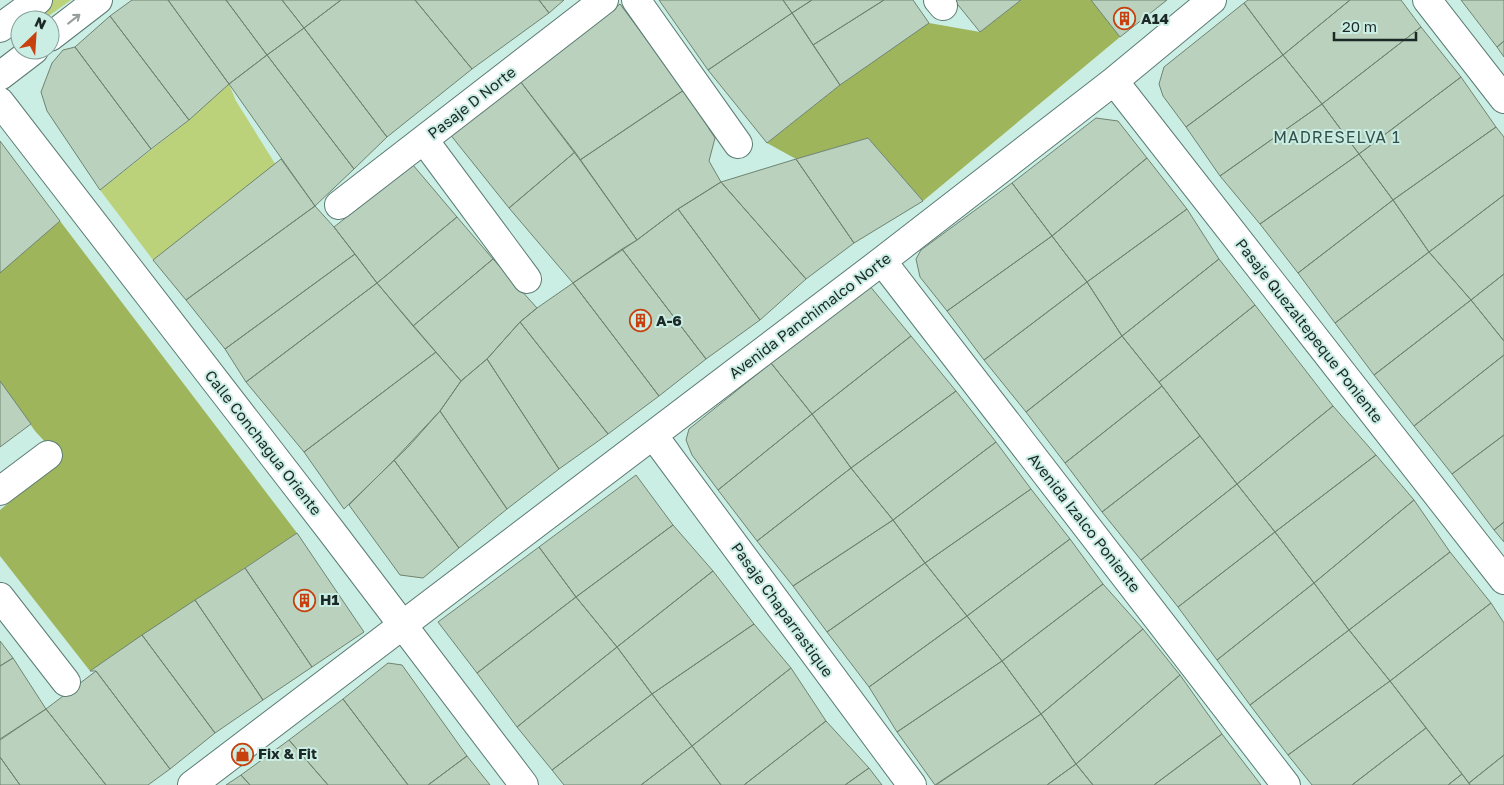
<svg xmlns="http://www.w3.org/2000/svg" width="1504" height="785" viewBox="0 0 1504 785" font-family="'Golos Text',sans-serif">
	<rect width="100%" height="100%" fill="#caede4"/>
	<path fill="#bbd27b" d="M53 0H71L43 20H26Z
		M229 84 236 101 279 170 153 260 100 190 189 120Z"/>
	<path fill="#9eb55c" d="M1021 0H1091L1120 37 923 201 868 138 796 159 767 143 840 85 929 23 980 32Z
		M60 221 297 533 90 671 0 556V510L61 459 35 431 0 381V268Z"/>
	<path fill="#bad2bd" stroke="#6e8471" d="M132 0H168L229 84 189 120 110 16Z
		M168 0H226L267 55 229 84Z
		M226 0H282L304 28 267 55Z
		M282 0H341L304 28Z
		M341 0H415L472 69 387 137 304 28Z
		M415 0H539L549 13 472 69Z
		M539 0H564L549 13Z
		M659 0H783L792 13 708 70Z
		M783 0H812L792 13Z
		M812 0H884L813 45 792 13Z
		M884 0H913L929 23 840 85 813 45Z
		M954 0H1021L980 32Z
		M1091 0H1167L1120 37Z
		M1248 0H1350L1283 55 1244 3Z
		M1350 0H1401L1421 27 1322 104 1283 55Z
		M1461 0H1504V41L1497 47Z
		M1244 3 1283 55 1186 127 1163 96 1159 84 1164 67Z
		M620 4 684 90 580 160 520 81Z
		M792 13 840 85 767 143 708 70Z
		M110 16 189 120 151 149 75 47Z
		M1421 27 1461 77 1359 154 1322 104Z
		M304 28 387 137 354 169 267 55Z
		M1504 41V57L1497 47Z
		M75 47 151 149 100 190 47 111 41 92 52 63 63 50Z
		M267 55 354 169 315 206 229 84Z
		M1283 55 1322 104 1220 176 1186 127Z
		M1461 77 1496 127 1393 200 1359 154Z
		M520 81 575 152 509 208 449 133Z
		M684 90 715 138 709 161 721 182 678 209 637 240 580 160Z
		M1322 104 1359 154 1260 224 1220 176Z
		M1096 118 1118 121 1147 158 1052 236 1012 183Z
		M1496 127 1504 137V195L1429 252 1393 200Z
		M868 138 923 201 854 243 796 159Z
		M0 141 60 221 0 273Z
		M575 152 637 240 573 283 509 208Z
		M1359 154 1393 200 1298 273 1260 224Z
		M1147 158 1187 209 1087 282 1052 236Z
		M281 159 315 206 186 300 153 260Z
		M796 159 854 243 806 279 721 182Z
		M413 165 457 217 377 283 334 227Z
		M721 182 806 279 760 320 678 209Z
		M1012 183 1052 236 947 311 920 277 916 259 921 250Z
		M1504 195V274L1471 300 1429 252Z
		M1393 200 1429 252 1335 323 1298 273Z
		M315 206 334 227 355 254 225 349 186 300Z
		M678 209 760 320 706 359 622 249 637 240Z
		M1187 209 1219 259 1122 336 1087 282Z
		M457 217 493 259 413 326 377 283Z
		M1052 236 1087 282 984 360 947 311Z
		M622 249 706 359 659 396 573 283Z
		M1429 252 1471 300 1374 375 1335 323Z
		M355 254 377 283 246 382 225 349Z
		M493 259 537 308 520 322 487 359 461 381 413 326Z
		M1219 259 1255 305 1159 382 1122 336Z
		M1504 274V341L1471 300Z
		M1087 282 1122 336 1026 412 984 360Z
		M377 283 436 352 304 452 246 382Z
		M573 283 659 396 608 434 520 322 537 308Z
		M869 285 911 336 812 414 771 363Z
		M1471 300 1504 341V355L1414 426 1374 375Z
		M1255 305 1333 406 1237 484 1159 382Z
		M520 322 608 434 559 469 487 359Z
		M911 336 956 391 851 468 812 414Z
		M1122 336 1162 386 1065 463 1026 412Z
		M436 352 461 381 440 411 409 446 344 509 304 452Z
		M1504 355V435L1452 474 1414 426Z
		M487 359 559 469 507 509 440 411 461 381Z
		M771 363 812 414 718 490 692 455 686 440 689 429Z
		M0 381 31 424 0 447Z
		M1162 386 1200 436 1102 512 1065 463Z
		M956 391 996 442 893 520 851 468Z
		M1333 406 1376 455 1275 532 1237 484Z
		M440 411 507 509 459 548 394 460Z
		M812 414 851 468 757 541 718 490Z
		M1504 435V522L1494 530 1452 474Z
		M1200 436 1237 484 1141 560 1102 512Z
		M996 442 1031 489 925 563 893 520Z
		M1376 455 1414 500 1314 583 1275 532Z
		M394 460 459 548 423 578 400 575 349 505Z
		M851 468 893 520 793 586 757 541Z
		M636 475 673 525 576 597 539 547Z
		M1237 484 1275 532 1178 607 1141 560Z
		M1031 489 1070 539 967 616 925 563Z
		M1414 500 1450 552 1349 630 1314 583Z
		M893 520 925 563 827 632 793 586Z
		M1504 522V542L1494 530Z
		M673 525 713 571 617 647 576 597Z
		M1275 532 1314 583 1217 660 1178 607Z
		M297 533 364 632 312 667 245 568Z
		M1070 539 1103 584 1002 661 967 616Z
		M539 547 576 597 477 673 438 622Z
		M1450 552 1491 603 1390 681 1349 630Z
		M925 563 967 616 869 687 827 632Z
		M245 568 312 667 263 700 195 600Z
		M713 571 754 624 652 694 617 647Z
		M1314 583 1349 630 1250 705 1217 660Z
		M1103 584 1143 629 1041 714 1002 661Z
		M576 597 617 647 517 727 477 673Z
		M195 600 263 700 215 733 142 635Z
		M1491 603 1504 623V755L1469 783 1390 681Z
		M967 616 1002 661 897 732 869 687Z
		M754 624 791 668 692 746 652 694Z
		M1143 629 1180 675 1076 764 1041 714Z
		M1349 630 1390 681 1288 755 1250 705Z
		M142 635 215 733 170 769 96 671H90Z
		M0 641 13 658 0 666Z
		M617 647 652 694 552 770 517 727Z
		M13 658 46 709 0 739V666Z
		M1002 661 1041 714 935 785 897 732Z
		M388 663 402 665 467 756 428 785H408L343 699Z
		M791 668 826 721 744 785H721L692 746Z
		M96 671 170 769 148 785H106L46 709Z
		M1180 675 1222 734 1154 785H1093L1076 764Z
		M1390 681 1426 728 1352 785H1312L1288 755Z
		M652 694 692 746 641 785H564L552 770Z
		M343 699 408 785H328L289 740Z
		M46 709 106 785H20L0 757V740Z
		M1041 714 1076 764 1047 785H936Z
		M826 721 869 768 845 785H744Z
		M1426 728 1462 774 1448 785H1352Z
		M1222 734 1261 785H1154Z
		M289 740 328 785H250L241 775Z
		M692 746 721 785H641Z
		M1504 755V785H1470L1469 783Z
		M467 756 490 785H428Z
		M0 757 20 785H0Z
		M1076 764 1093 785H1047Z
		M869 768 882 785H845Z
		M1462 774 1470 785H1448Z
		M241 775 250 785H226Z"/>
	<g fill="none" stroke-linecap="round" stroke-linejoin="round">
		<defs>
			<path id="street" d="M636 0 738 144
				M938 0 943 6
				M1427 0 1504 99
				M1114 81 1504 580
				M424 140 527 279
				M339 205 604 0
				M882 261 1286 785
				M653 435 912 785
				M0 491 48 455
				M0 597 66 682
				M192 785 882 261 1114 81 1212 0"/>
			<path id="secondary" d="M0 28 38 0
				M50 37 98 0
				M0 76 34 50
				M0 102 332 532 524 785"/>
		</defs>
		<use href="#street" stroke="#5c7c74" stroke-width="30"/>
		<use href="#secondary" stroke="#5c7c74" stroke-width="30"/>
		<use href="#street" stroke="#fff" stroke-width="28"/>
		<use href="#secondary" stroke="#fff" stroke-width="28"/>
	</g>
	<defs><path id="oneway-shaft" d="M-6 0H5M1.5-3L5.5 0L1.5 3" fill="none" stroke-width="1.6" stroke-linecap="round" stroke-linejoin="round" transform="scale(1.25)"/></defs>
	<use stroke="#989e9d" href="#oneway-shaft" transform="translate(74 19) rotate(-38)"/>
	<defs>
		<symbol id="building-ring" viewBox="-11 -11 22 22"><circle r="9.5" fill="#caede4" stroke="#c7400e" stroke-width="1.5"/><path d="M-4-6H4V6H1V3H-1V6H-4ZM-2.5-4.3h1.7v1.8h-1.7ZM.8-4.3h1.7v1.8H.8ZM-2.5-1h1.7V.8h-1.7ZM.8-1h1.7V.8H.8Z" fill="#c7400e"/></symbol>
		<symbol id="shop-ring" viewBox="-11 -11 22 22"><circle r="9.5" fill="#caede4" stroke="#c7400e" stroke-width="1.5"/><path d="M-5-2.5h2.3a2.7 3.5 0 0 1 5.4 0H5L5.5 6h-11ZM-1.5-2.5h3a1.5 2.3 0 0 0-3 0Z" fill="#c7400e"/></symbol>
	</defs>
	<g fill-rule="evenodd">
		<use href="#building-ring" x="1112" y="6" width="25" height="25"/>
		<use href="#building-ring" x="628" y="308" width="25" height="25"/>
		<use href="#building-ring" x="292" y="588" width="25" height="25"/>
		<use href="#shop-ring" x="230" y="742" width="25" height="25"/>
	</g>
	<g text-anchor="middle" stroke-width="4" stroke-linejoin="round" paint-order="stroke">
		<g font-size="15" font-weight="bold" fill="#1b2825" stroke="#caede4" text-anchor="start">
			<text x="1141" y="24">A14</text>
			<text x="656" y="326">A-6</text>
			<text x="320" y="605">H1</text>
			<text x="258" y="759">Fix &amp; Fit</text>
		</g>
		<g font-size="15" fill="#1b2825" stroke="#caede4">
			<text transform="translate(472 103) rotate(-38)" y="5">Pasaje D Norte</text>
			<text transform="translate(810 316) rotate(-37)" y="5">Avenida Panchimalco Norte</text>
			<text transform="translate(1309 331) rotate(52)" y="5">Pasaje Quezaltepeque Poniente</text>
			<text transform="translate(263 443) rotate(52)" y="5">Calle Conchagua Oriente</text>
			<text transform="translate(1084 523) rotate(52)" y="5">Avenida Izalco Poniente</text>
			<text transform="translate(782 610) rotate(54)" y="5">Pasaje Chaparrastique</text>
		</g>
		<g font-size="16" letter-spacing="1" fill="#33514a" stroke="#caede4">
			<text x="1337" y="143">MADRESELVA 1</text>
		</g>
	</g>
	<g transform="translate(35 35) rotate(25)"><circle r="24" fill="#caede4" stroke="#849e98"/>
	<path d="M0-4L9 19L0 12L-9 19Z" fill="#c7400e"/>
	<text y="-8" font-size="14" font-weight="bold" text-anchor="middle" fill="#1b2825">N</text>
	</g>
	<path d="M1334 32v8h82v-8" fill="none" stroke="#1b2825" stroke-width="2.5"/>
	<text x="1342" y="32" font-size="15" fill="#1b2825" stroke="#caede4" stroke-width="4" paint-order="stroke">20 m</text>
</svg>
